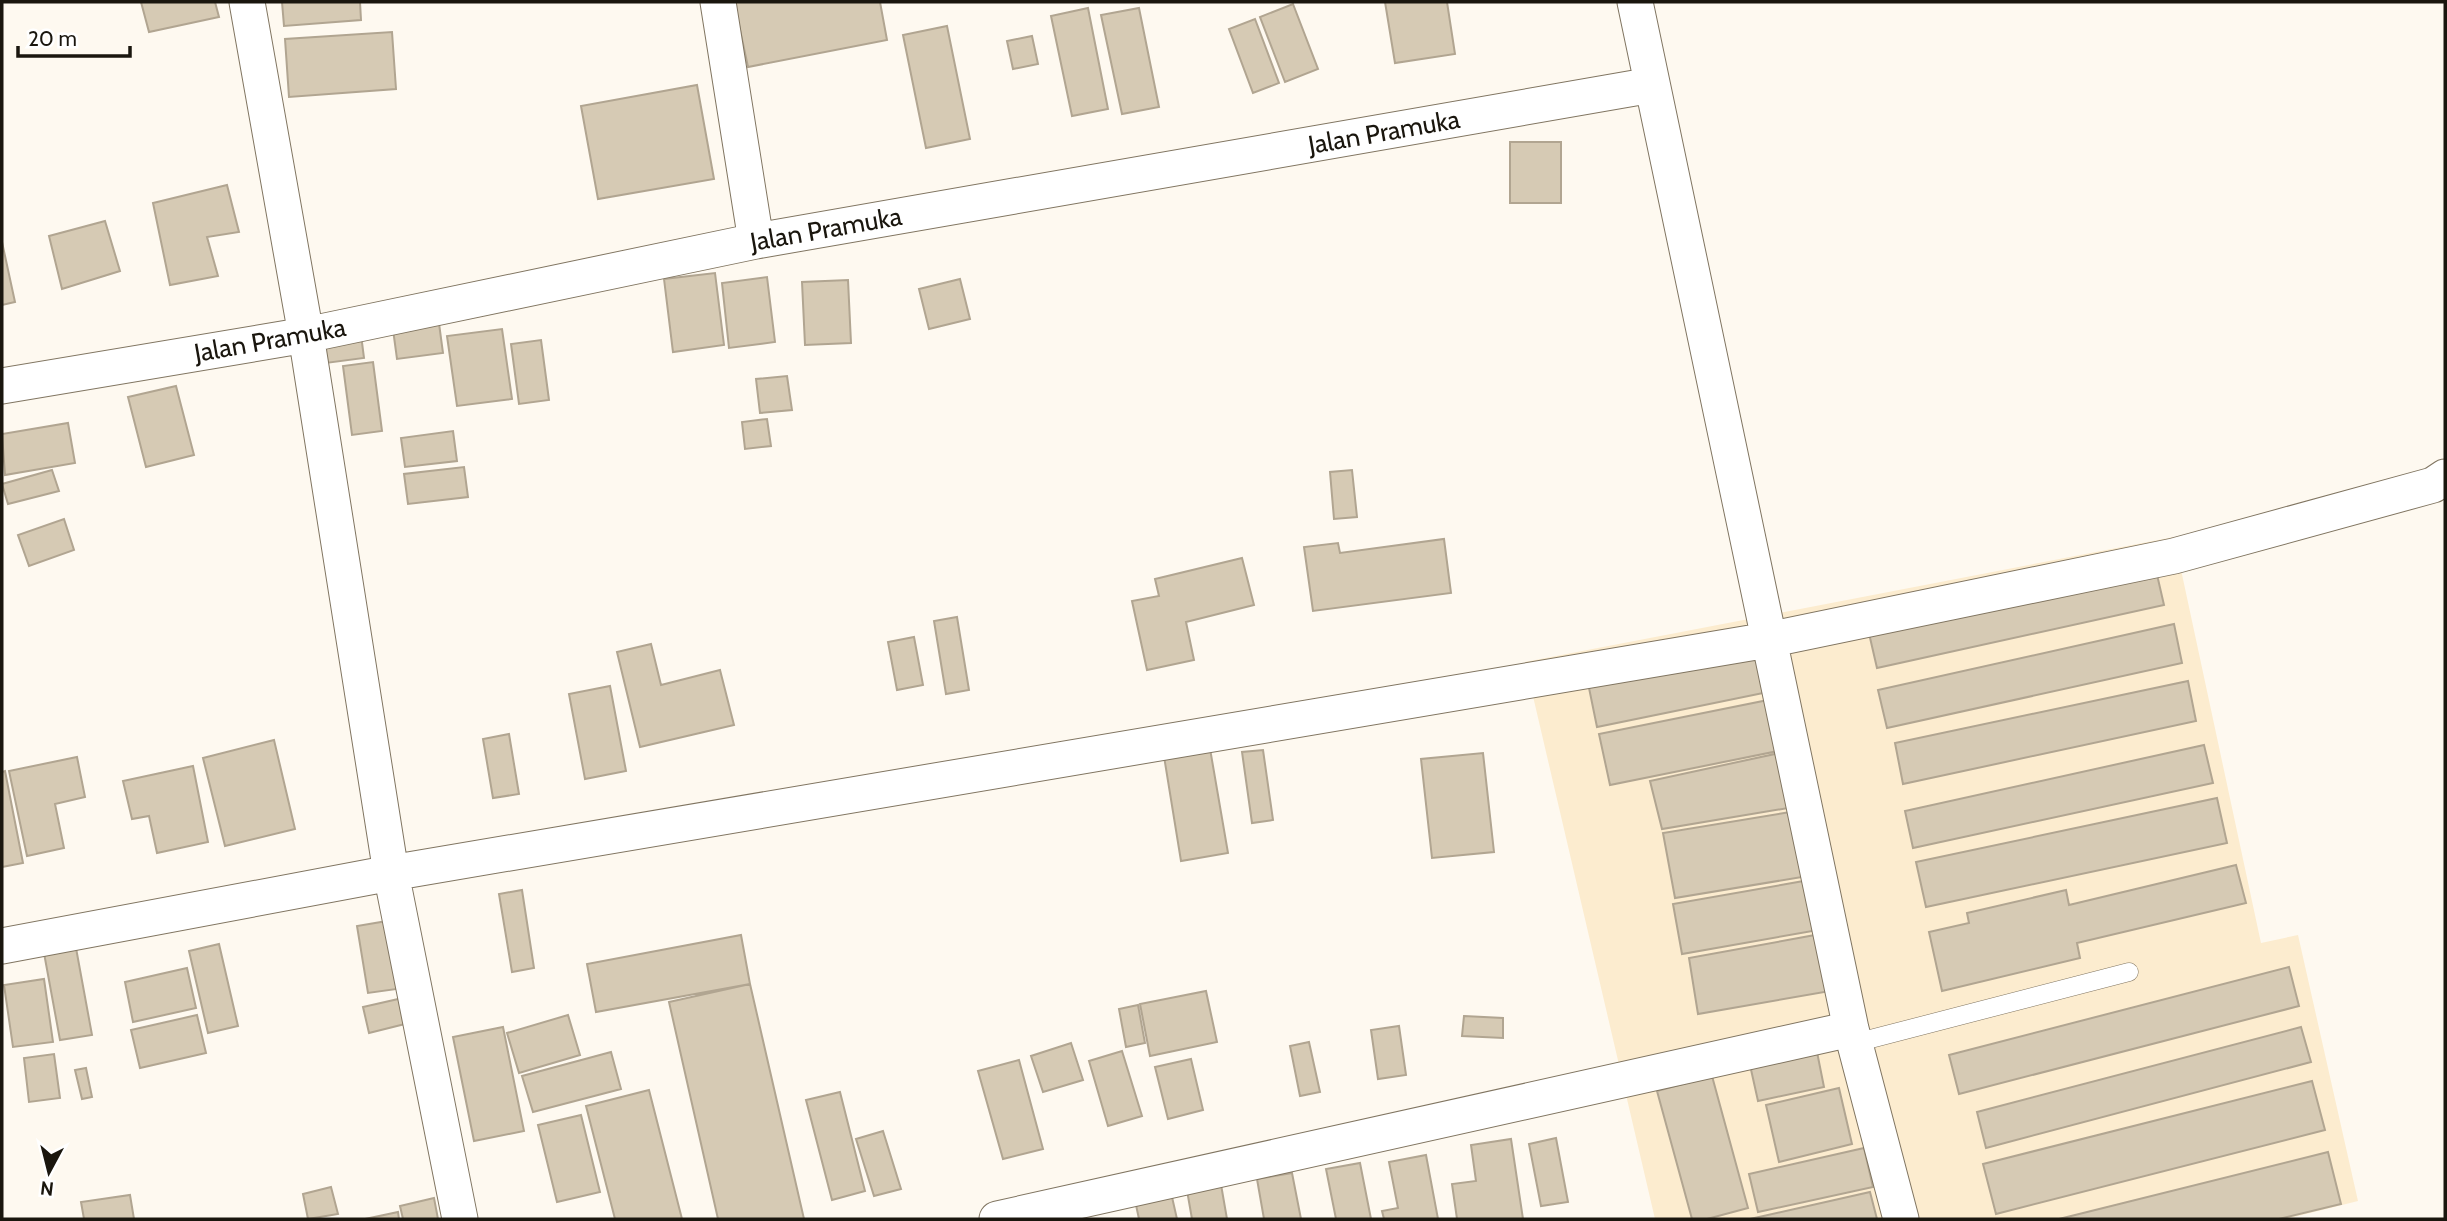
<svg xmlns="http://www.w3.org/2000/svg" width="2447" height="1221" viewBox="0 0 2447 1221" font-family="Cabin,sans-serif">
	<rect width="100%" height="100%" fill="#fef9f0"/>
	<path fill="#fceccf" d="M2174 537 2261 943 2298 935 2358 1201 2286 1219H1655L1525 662Z"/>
	<path fill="#d6cab4" stroke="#b1a591" stroke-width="2" d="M141 2H215L219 17 149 32Z
		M282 2H360L361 20 284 26Z
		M734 2H880L887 40 748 67Z
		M1385 2H1447L1455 54 1395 63Z
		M1293 4 1318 69 1285 82 1260 17Z
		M1088 8 1108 109 1072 116 1051 16Z
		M1139 8 1159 107 1122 114 1101 15Z
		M1255 19 1279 83 1253 93 1229 29Z
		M947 26 970 139 926 148 903 35Z
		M392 32 396 89 289 97 285 39Z
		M1032 36 1038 64 1013 69 1007 41Z
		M697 85 714 179 598 199 581 106Z
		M1510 142H1561V203H1510Z
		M227 185 239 232 207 237 218 276 170 285 153 203Z
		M105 221 120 271 62 289 49 236Z
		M2 242 15 302 2 305Z
		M715 273 724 345 673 352 664 279Z
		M767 277 775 342 729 348 722 283Z
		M960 279 970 319 929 329 919 289Z
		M848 280 851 343 805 345 802 282Z
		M438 316 443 353 397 359 392 322Z
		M360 327 364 358 326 363 322 332Z
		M502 329 512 399 457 406 447 336Z
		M541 340 549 400 519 404 511 344Z
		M373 362 382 431 352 435 343 366Z
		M787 376 792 410 760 413 756 379Z
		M176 386 194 455 146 467 128 397Z
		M767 419 771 446 745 449 742 422Z
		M68 423 75 463 5 475 2 434Z
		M453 431 457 461 405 467 401 438Z
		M464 467 468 497 408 504 404 474Z
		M52 470 59 491 8 504 2 484Z
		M1352 470 1357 517 1334 519 1330 472Z
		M64 519 74 550 29 566 18 535Z
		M1444 539 1451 593 1313 611 1304 547 1338 543 1340 553Z
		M1242 558 1254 605 1186 622 1194 660 1147 670 1132 601 1159 596 1155 579Z
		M2155 566 2164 605 1877 668 1868 629Z
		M957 617 969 690 946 694 934 621Z
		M2174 624 2182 663 1887 728 1878 690Z
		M914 637 923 685 897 690 888 642Z
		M651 644 661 685 720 670 734 725 640 747 617 652Z
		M1763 646 1773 691 1597 727 1588 683Z
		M2188 681 2196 721 1903 784 1895 743Z
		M610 686 626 771 585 779 569 694Z
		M1773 699 1783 750 1610 785 1599 734Z
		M509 734 519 794 493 798 483 739Z
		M1208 737 1228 853 1181 861 1162 744Z
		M274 740 295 829 225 846 203 758Z
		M2204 745 2213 783 1913 848 1905 811Z
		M1263 750 1273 820 1252 823 1242 752Z
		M1784 752 1800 806 1662 829 1650 781Z
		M1483 753 1494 852 1432 858 1421 759Z
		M77 757 85 797 55 804 64 848 27 856 9 771Z
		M193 766 208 842 157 853 149 816 132 819 123 781Z
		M5 771 23 863 2 867V772Z
		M2217 798 2227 843 1926 907 1916 862Z
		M1803 810 1814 875 1675 898 1663 833Z
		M2236 865 2246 903 2077 943 2080 958 1942 991 1929 932 1969 923 1967 913 2066 890 2069 905Z
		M1815 879 1824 929 1682 954 1673 904Z
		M522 890 534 968 512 972 499 894Z
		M393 920 404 988 368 993 357 926Z
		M1826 933 1836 990 1698 1014 1689 958Z
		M741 935 750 984 596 1012 587 964Z
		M219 944 238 1026 208 1033 189 951Z
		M76 948 92 1035 60 1040 44 953Z
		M2289 967 2299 1006 1959 1094 1949 1055Z
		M187 968 196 1008 133 1022 125 982Z
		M44 979 53 1042 13 1047 4 985Z
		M750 984 804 1219H718L669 1002Z
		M1206 991 1217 1042 1150 1056 1140 1004Z
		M407 997 413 1022 369 1033 363 1007Z
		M1138 1005 1145 1043 1126 1047 1119 1009Z
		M197 1015 206 1053 140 1068 131 1030Z
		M568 1015 580 1055 519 1073 507 1033Z
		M1464 1016 1503 1018V1038L1462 1036Z
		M1399 1026 1406 1075 1378 1079 1371 1030Z
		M503 1027 524 1131 474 1141 453 1037Z
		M2301 1027 2311 1062 1986 1148 1977 1112Z
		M1309 1042 1320 1092 1300 1096 1290 1046Z
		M1071 1043 1083 1080 1043 1092 1031 1056Z
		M1122 1051 1142 1116 1108 1126 1089 1061Z
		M611 1052 621 1089 533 1112 522 1076Z
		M1817 1052 1824 1087 1758 1101 1750 1065Z
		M54 1054 60 1098 29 1102 24 1058Z
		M1191 1059 1203 1110 1168 1119 1155 1067Z
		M1019 1060 1043 1149 1003 1159 978 1071Z
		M86 1068 92 1097 82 1099 75 1070Z
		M1712 1076 1748 1208 1707 1219H1692L1657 1091Z
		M2312 1081 2325 1130 1996 1214 1983 1164Z
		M1839 1088 1852 1144 1779 1162 1766 1105Z
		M649 1090 682 1219H615L586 1106Z
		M840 1092 865 1191 832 1200 806 1100Z
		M581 1115 600 1192 557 1202 538 1125Z
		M883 1131 901 1189 874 1196 856 1139Z
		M1556 1138 1568 1202 1541 1206 1529 1144Z
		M1511 1139 1523 1219H1457L1452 1184 1476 1181 1471 1145Z
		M1864 1148 1873 1187 1758 1212 1749 1174Z
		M2328 1152 2341 1204 2279 1219H2059Z
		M1426 1155 1438 1219H1384L1382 1211 1398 1208 1389 1162Z
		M1360 1163 1371 1219H1336L1326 1169Z
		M1219 1173 1227 1219H1192L1185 1179Z
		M1292 1173 1301 1219H1264L1257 1179Z
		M331 1187 338 1214 308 1219 303 1194Z
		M1870 1192 1877 1219H1750Z
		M130 1195 134 1219H84L81 1202Z
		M1172 1197 1177 1219H1139L1136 1205Z
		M434 1198 438 1219H403L400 1206Z
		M398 1212 399 1219H365Z"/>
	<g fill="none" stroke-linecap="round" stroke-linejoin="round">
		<defs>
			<path id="lane" d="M1855 1043 2129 972"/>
			<path id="street" d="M247 2 306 335 391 873 460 1219
				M718 2 756 241
				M1635 2 1851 1029 1901 1219
				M2 386 306 335 756 241 1652 85
				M2 946 391 873 1768 640 2174 556 2433 485 2445 477
				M997 1219 1851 1029"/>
		</defs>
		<use href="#lane" stroke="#807561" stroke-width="19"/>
		<use href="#street" stroke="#807561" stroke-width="37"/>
		<use href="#lane" stroke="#fff" stroke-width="18"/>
		<use href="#street" stroke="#fff" stroke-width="35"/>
	</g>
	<g text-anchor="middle" stroke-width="6" stroke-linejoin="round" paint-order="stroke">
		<g font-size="26" fill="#1a160e" stroke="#fff">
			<text transform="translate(1384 132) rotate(-10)" y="9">Jalan Pramuka</text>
			<text transform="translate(826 229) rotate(-10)" y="9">Jalan Pramuka</text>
			<text transform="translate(270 340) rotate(-10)" y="9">Jalan Pramuka</text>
		</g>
	</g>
	<rect width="2447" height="1221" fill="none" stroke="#1a160e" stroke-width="7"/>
	<g transform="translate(49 1172) rotate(187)" stroke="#ffffff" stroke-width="5" paint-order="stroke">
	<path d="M0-5L12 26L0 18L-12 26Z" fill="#1a160e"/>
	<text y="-10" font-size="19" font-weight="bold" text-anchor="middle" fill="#1a160e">N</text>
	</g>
	<path d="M18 46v10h112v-10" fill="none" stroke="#1a160e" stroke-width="3.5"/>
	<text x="28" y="46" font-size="21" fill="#1a160e" stroke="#ffffff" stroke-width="5" paint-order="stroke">20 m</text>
</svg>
